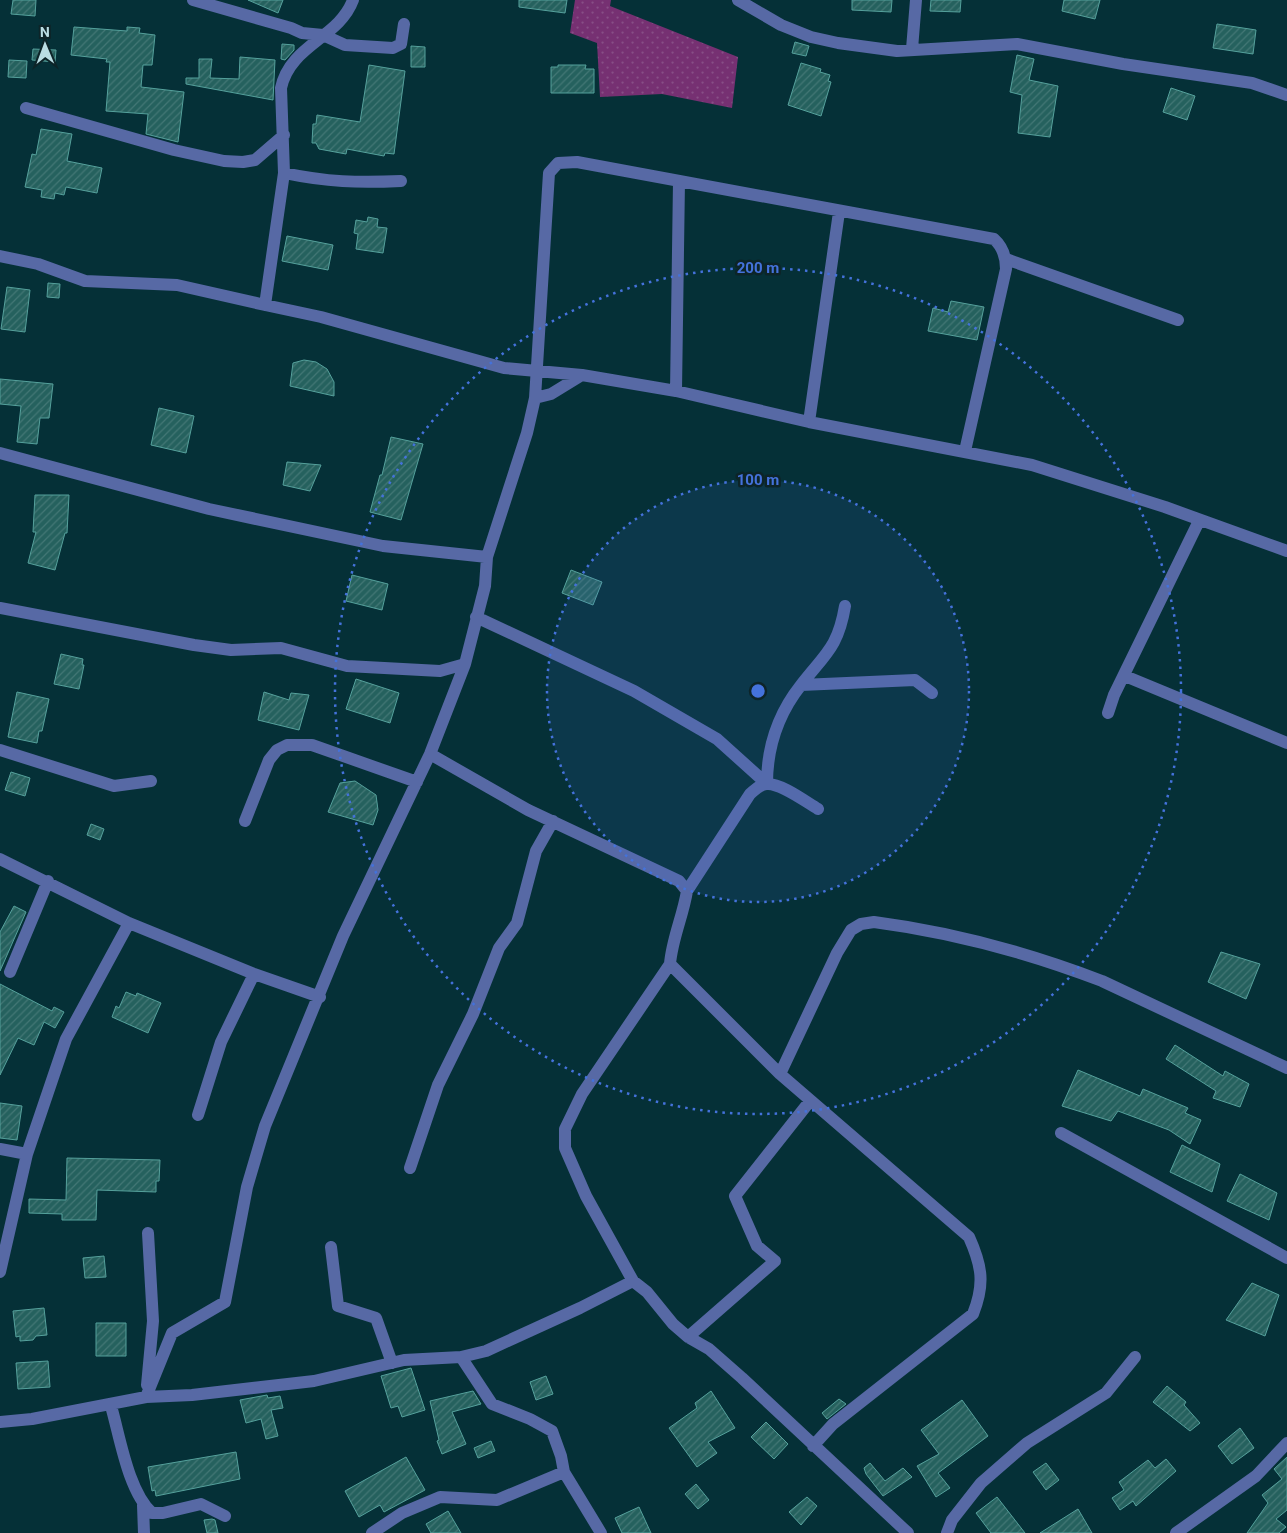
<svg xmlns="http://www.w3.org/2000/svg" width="1287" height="1533" viewBox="0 0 1287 1533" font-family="Roboto,sans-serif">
	<defs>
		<pattern id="grass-dots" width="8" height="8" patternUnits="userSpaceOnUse" patternTransform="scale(1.25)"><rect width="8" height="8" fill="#763072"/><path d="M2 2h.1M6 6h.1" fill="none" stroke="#874e86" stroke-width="1.8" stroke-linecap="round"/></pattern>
		<pattern id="building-hatch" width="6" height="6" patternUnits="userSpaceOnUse" patternTransform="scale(1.25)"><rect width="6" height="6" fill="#25615e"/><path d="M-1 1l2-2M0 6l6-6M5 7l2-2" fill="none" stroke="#437775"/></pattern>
	</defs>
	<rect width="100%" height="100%" fill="#053037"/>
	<path fill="url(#grass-dots)" d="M575 0H611L610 6 738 57 732 108 662 94 600 97 597 43 570 33Z"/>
	<path fill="url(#building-hatch)" stroke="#55a19c" d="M13 0H36L35 16 11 14Z
		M248 0H283L278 13Z
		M519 0H567L565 13 519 7Z
		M852 0H892L891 12 852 10Z
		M931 0H961L960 12 930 11Z
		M1064 0H1100L1095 19 1062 11Z
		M1217 24 1256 30 1253 54 1213 48Z
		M74 27 127 31V27L140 28 139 33 155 35 152 65H143L141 87 184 92 178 142 146 134 148 114 106 111 110 62H106L107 59 71 55Z
		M795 42 809 46 806 56 792 53Z
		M282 44 294 45V50L285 60 281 59Z
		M411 46 425 47V67H411Z
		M33 49 56 50 55 62 32 60Z
		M1017 55 1034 59 1029 80 1058 86 1050 137 1018 133 1022 95 1010 92Z
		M240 57 275 60 273 100 186 84V78H199V59H212L210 78 239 79Z
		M9 60 27 61 26 78 8 77Z
		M801 63 821 69 820 72 830 75 828 81 831 82 821 116 788 105Z
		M369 65 405 71 394 154 385 153 384 156 347 149 346 154 319 149 316 143H312L313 124H316L317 115 360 122Z
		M558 65H586L585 69H594V93H551V67H558Z
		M1171 88 1195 96 1187 120 1163 112Z
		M41 129 72 134 67 161 102 168 97 193 66 187 64 195 55 193 54 199 41 197 42 190 25 187 32 154 36 155Z
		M368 217 378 219 377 227 387 228 383 253 356 249 358 234 354 233 356 220 367 222Z
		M287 236 333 245 328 270 282 261Z
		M48 283 60 284 59 298 47 297Z
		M7 287 30 290 25 332 1 329Z
		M951 301 984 307 977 340 928 331 933 308 948 312Z
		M304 360 316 362 327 369 334 382V396L290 386 293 363Z
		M0 379 53 384 49 418H40L37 444 17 442 21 406 0 404Z
		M159 408 194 416 186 453 151 445Z
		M391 437 423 444 401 520 370 512 380 475H382Z
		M287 462 321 465 310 491 283 485Z
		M35 495H69L67 533H65L55 570 28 563 36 532H33Z
		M571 570 602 582 593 605 562 593Z
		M352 575 388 584 382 610 346 601Z
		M61 654 83 659 82 665H84L79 689 54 684Z
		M356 679 399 693 390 723 346 709Z
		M17 692 49 699 42 731H39L37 743 8 737Z
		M264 692 289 700 291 693 309 695 299 730 258 720Z
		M11 772 30 778 25 796 5 790Z
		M355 781 376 795 378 810 373 825 328 812 340 783Z
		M91 824 104 829 100 840 87 835Z
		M14 906 26 912 0 971V932Z
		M1221 952 1260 964 1246 999 1208 982Z
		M0 984 52 1011 54 1007 64 1012 55 1028 44 1022 34 1045 18 1038 0 1075Z
		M126 992 136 996 137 993 161 1003 148 1033 112 1017 116 1006 119 1008Z
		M1175 1045 1223 1076 1225 1071 1249 1084 1240 1107 1213 1098 1216 1091 1166 1059Z
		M1078 1070 1140 1096 1143 1089 1188 1108 1185 1113 1201 1120 1190 1144 1169 1130 1118 1111 1111 1121 1062 1106Z
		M0 1103 22 1106 17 1140 0 1138Z
		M1182 1145 1220 1164 1212 1192 1170 1172Z
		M67 1158 160 1160 159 1181H156V1192L97 1190 96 1220H62V1214L29 1213V1199L66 1200Z
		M1240 1174 1277 1193 1269 1220 1227 1201Z
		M104 1256 106 1277 85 1278 83 1258Z
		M1252 1283 1279 1295 1265 1336 1226 1320Z
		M44 1308 47 1335 36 1336 33 1340 20 1341V1336L16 1337 13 1311Z
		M96 1323H126V1356H96Z
		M48 1361 50 1387 18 1389 16 1363Z
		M411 1368 425 1410 402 1417 398 1406 391 1408 381 1376Z
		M546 1376 553 1394 536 1400 530 1382Z
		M1167 1386 1186 1402 1184 1405 1200 1423 1190 1431 1153 1402Z
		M473 1391 481 1404 452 1412 466 1444 442 1454 437 1441 439 1440 430 1401Z
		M711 1391 735 1428 708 1442 717 1453 697 1467 669 1428 697 1408 695 1403Z
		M267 1395 268 1398 280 1396 283 1408 271 1410 278 1436 266 1439 261 1419 246 1423 240 1400Z
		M839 1399 846 1404 827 1419 822 1413Z
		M962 1400 988 1436 938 1473 950 1488 936 1497 917 1466 939 1454 921 1430Z
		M766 1422 788 1444 774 1459 751 1437Z
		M1240 1428 1254 1448 1232 1464 1218 1446Z
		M491 1441 495 1451 478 1458 474 1448Z
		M236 1452 240 1479 156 1496 155 1490 152 1491 148 1467Z
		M406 1457 425 1490 384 1512 380 1505 359 1517 345 1491Z
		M1287 1457V1510L1276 1519 1286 1527 1279 1533H1247L1268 1503 1262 1495 1282 1479 1274 1469Z
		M1166 1459 1176 1471 1136 1506 1133 1501 1120 1510 1112 1498 1124 1490 1119 1482 1148 1460 1155 1468Z
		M870 1463 885 1481 903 1468 912 1477 883 1496 866 1474 864 1468Z
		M1046 1463 1059 1480 1046 1490 1033 1472Z
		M696 1484 709 1500 698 1509 685 1494Z
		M807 1497 817 1506 801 1525 789 1512Z
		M997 1497 1025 1533H991L976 1513Z
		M639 1507 651 1533H622L615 1518Z
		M1078 1509 1092 1533H1040Z
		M448 1511 461 1533H431L426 1524Z
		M212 1519 215 1520 218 1533H207L204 1520Z"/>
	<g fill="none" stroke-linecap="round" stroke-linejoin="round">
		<path stroke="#5769a5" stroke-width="12" d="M193 0 291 28 302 33 323 35 345 45 393 48 401 44 404 24
			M738 0 781 25 811 37 838 43 897 51 1017 44 1123 64 1252 83 1287 95
			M912 49 916 0
			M26 108 174 150 224 161 243 162 255 160 284 135
			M284 173C327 182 358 183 401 181
			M0 256 38 264 85 281 177 285 265 305 321 317 504 368 582 375 676 391 809 422 1032 465 1165 507 1287 551
			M1006 259 1178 320
			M265 305 284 173 281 88C290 45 339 38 353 0
			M676 391 679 181
			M535 398 551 394 582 375
			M809 422 839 212
			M0 453 209 509 383 546 487 557
			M0 608 194 645 231 650 281 648 347 666 440 671 465 664 485 586 487 557 527 433 535 398 549 173 558 163 577 162 994 239C1003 247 1006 258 1006 269L965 451
			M476 617 634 691 717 739 767 784
			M1125 676 1287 743
			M801 685 915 680 932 693
			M1108 713 1114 695 1199 521
			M0 750 114 786 151 781
			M430 754 528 810 679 881 687 891C683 916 672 939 670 964L780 1074 969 1237C982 1266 985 1284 973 1314L833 1424 813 1446
			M767 784C767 747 778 714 801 685 825 654 838 648 845 606
			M245 821 269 760 277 750 287 745H312L417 782
			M0 859 129 923 254 974 320 997
			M687 891 750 794C755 790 760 784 767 784 781 783 806 802 818 809
			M10 972 48 881
			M780 1074 837 953 851 930 861 924 874 922C951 932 1029 953 1102 981L1287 1068
			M198 1115 221 1042 254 974
			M1061 1133 1287 1258
			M0 1149 27 1154
			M410 1168 438 1085 473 1014 499 948 517 923 536 851 553 821
			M331 1247 338 1306 376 1318 392 1363
			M0 1272 27 1154 66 1039 129 923
			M633 1281 586 1196 565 1148V1129L582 1094 670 964
			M688 1337 775 1261 757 1246 735 1196 810 1101
			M461 1357 492 1404 530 1419 552 1431 561 1456 564 1472 601 1533
			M147 1385 153 1321 148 1233
			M146 1397 172 1333 225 1302 247 1187 265 1126 343 936 430 754 465 664
			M111 1406C120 1437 128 1491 152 1513H163L201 1504 225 1516
			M0 1422 32 1419 146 1397 192 1395 314 1381 404 1360 461 1357 486 1351 580 1308 633 1281 647 1292 673 1324 688 1337 709 1349 742 1378 908 1533
			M143 1505 144 1533
			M372 1533 402 1513 440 1497 497 1500 564 1472
			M947 1533 952 1520 981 1483 1027 1443 1106 1393 1135 1357
			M1176 1533 1256 1476 1287 1443"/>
	</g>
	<circle cx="758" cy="691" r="211" fill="#4472db" fill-opacity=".12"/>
	<g fill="none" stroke="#4472db" stroke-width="2.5" stroke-dasharray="2.5 5">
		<circle cx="758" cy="691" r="211"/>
		<circle cx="758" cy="691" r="423"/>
	</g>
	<circle cx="758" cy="691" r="8" fill="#4472db" stroke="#0d2428" stroke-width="2.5"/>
	<g font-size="15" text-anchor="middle" font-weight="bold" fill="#4472db" stroke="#0d2428" stroke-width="5" stroke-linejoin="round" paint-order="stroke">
		<text x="758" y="273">200 m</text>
		<text x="758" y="485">100 m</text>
	</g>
	<g transform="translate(45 45) rotate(359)" stroke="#0d2428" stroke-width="4" paint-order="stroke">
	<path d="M0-4L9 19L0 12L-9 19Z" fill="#badde3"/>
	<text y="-8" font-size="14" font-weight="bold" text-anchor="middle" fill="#badde3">N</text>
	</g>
</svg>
